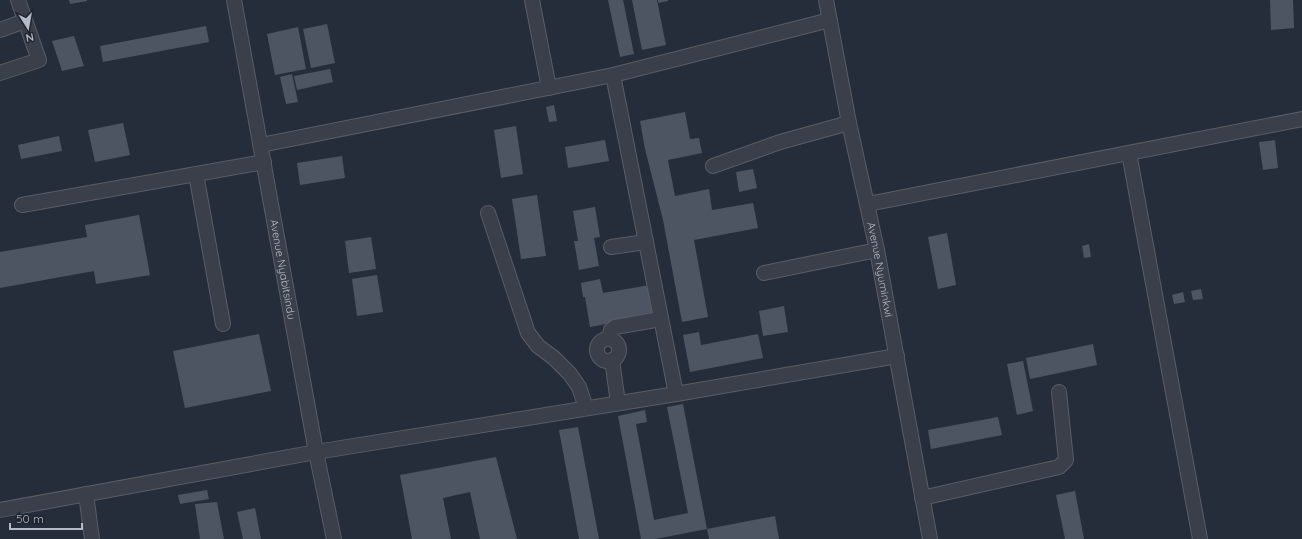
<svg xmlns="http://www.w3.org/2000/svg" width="1302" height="539" viewBox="0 0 1302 539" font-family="Quicksand,sans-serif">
	<rect width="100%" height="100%" fill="#262d3a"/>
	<path fill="#4d5563" d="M69 0H87V1L70 4Z
		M608 0H623L634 54 620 57Z
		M632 0H657L666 45 642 50Z
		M658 0H668V1L658 3Z
		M1270 0H1293L1294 28 1271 30Z
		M327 24 335 63 311 68 303 29Z
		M206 26 209 42 103 62 100 46Z
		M298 27 306 69 275 75 267 34Z
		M74 36 84 66 62 71 52 41Z
		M330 69 333 82 297 90 294 76Z
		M292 74 298 102 286 104 280 77Z
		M554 105 557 121 549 122 546 107Z
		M685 112 690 139 699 138 702 153 668 160 675 196 709 189 712 210 753 203 758 228 694 240 708 317 682 322 663 220 645 149 640 121Z
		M123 123 130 155 95 162 88 130Z
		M516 126 523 174 501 178 494 130Z
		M59 136 62 151 21 159 18 145Z
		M605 140 609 161 568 168 565 147Z
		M1275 140 1278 168 1263 170 1259 142Z
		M342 156 345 178 300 185 297 163Z
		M753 169 757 188 739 192 736 172Z
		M537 195 546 256 521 259 512 199Z
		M595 207 600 237 594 238 599 266 579 270 574 241H578L573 211Z
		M139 215 150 275 96 284 94 271 0 288V252L87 237 85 225Z
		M947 233 956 285 938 289 928 237Z
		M371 237 376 269 349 273 345 241Z
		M1089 244 1091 257 1084 258 1082 246Z
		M377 275 383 312 357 316 352 279Z
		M600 279 603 293 650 285 656 315 590 327 585 297H583L581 283Z
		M1201 289 1203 299 1193 300 1191 291Z
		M1183 292 1185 302 1174 304 1172 295Z
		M784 306 788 332 763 336 759 311Z
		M699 332 701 345 758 334 763 358 690 372 683 335Z
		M259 334 271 391 185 408 173 351Z
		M1093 344 1097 365 1030 379 1026 358Z
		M1023 361 1033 411 1017 415 1007 364Z
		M683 404 707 529 655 539H641L618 416 645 410 647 422 636 424 654 520 688 513 667 407Z
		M998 417 1002 435 931 449 928 430Z
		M578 427 582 448 599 539H579L559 430Z
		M496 457 517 539H480L470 492 443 498 451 539H412L400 475Z
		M207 490 209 499 180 504 178 495Z
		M1075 491 1084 539H1065L1056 495Z
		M217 502 224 539H200L195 504Z
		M255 508 261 539H243L237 512Z
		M775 516 779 539H709L707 529Z"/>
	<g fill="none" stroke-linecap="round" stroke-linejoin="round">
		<defs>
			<g id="minor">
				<path id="s1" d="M234 0 316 452 334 539"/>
				<path d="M532 0 549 88"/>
				<path id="s2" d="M826 0 849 123 877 250 930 539"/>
				<path d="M0 30 25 21"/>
				<path d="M0 73 39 60 18 0"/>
				<path d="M613 75 676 394"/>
				<path d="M261 145 613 75 830 20"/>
				<path d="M1129 153 1200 539"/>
				<path d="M713 166 780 142 849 123"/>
				<path d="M196 174 223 324"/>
				<path d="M868 204 1302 119"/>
				<path d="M22 205 264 162"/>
				<path d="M488 213 528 333 538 346 554 358 570 374 579 387 586 408"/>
				<path d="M611 247 646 242"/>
				<path d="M764 273 877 250"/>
				<path d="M609 339 611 330 615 327 661 319"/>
				<circle cx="608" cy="350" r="11"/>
				<path d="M612 360 618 403"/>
				<path d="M86 494 92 539"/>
				<path d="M922 498 1059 467 1066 460 1059 392"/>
				<path d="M0 510 316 452 676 394 897 356"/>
			</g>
		</defs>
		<use href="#minor" stroke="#585d68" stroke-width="16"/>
		<use href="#minor" stroke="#3a3f4a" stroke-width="14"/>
	</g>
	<g text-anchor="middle" stroke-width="4" stroke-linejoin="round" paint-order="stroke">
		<g font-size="11" fill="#b5bbc6" stroke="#1f252f">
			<text dy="4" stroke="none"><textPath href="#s2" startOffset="275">Avenue Nyuminkwi</textPath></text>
			<text dy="4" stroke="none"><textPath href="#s1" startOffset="274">Avenue Nyabitsindu</textPath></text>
		</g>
	</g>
	<g transform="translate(28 28) rotate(169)" stroke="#1f252f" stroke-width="3" paint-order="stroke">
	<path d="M0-3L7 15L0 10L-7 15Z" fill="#b5bbc6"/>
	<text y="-6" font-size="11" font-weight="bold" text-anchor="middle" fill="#b5bbc6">N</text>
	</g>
	<path d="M10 523v6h72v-6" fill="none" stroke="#b5bbc6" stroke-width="2"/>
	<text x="16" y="523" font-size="12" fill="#b5bbc6" stroke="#1f252f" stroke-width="3" paint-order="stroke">50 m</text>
</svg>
